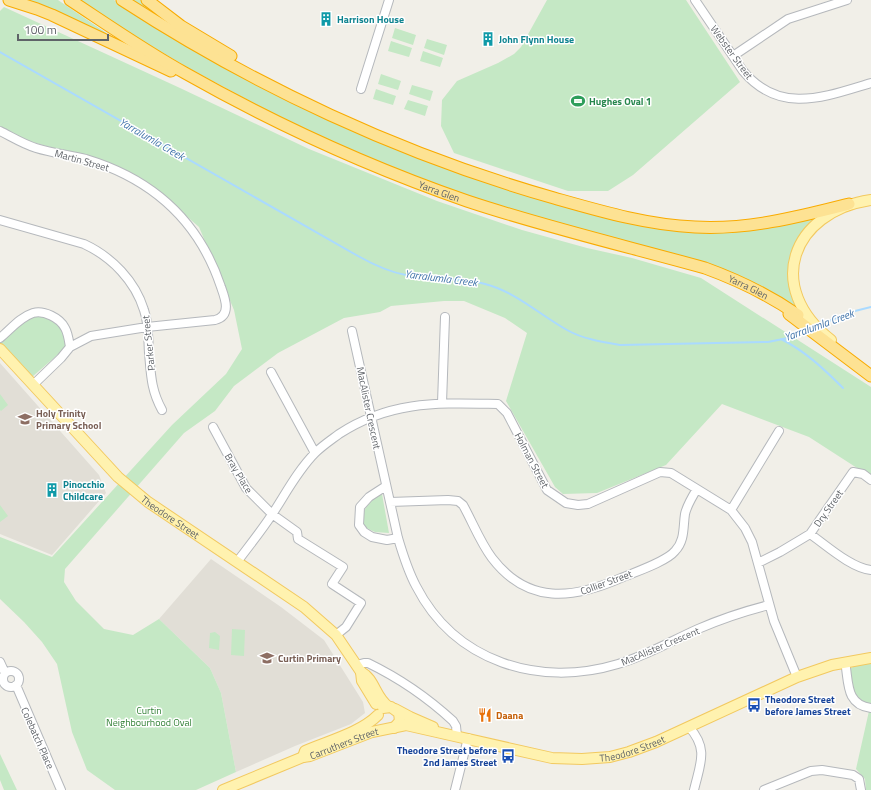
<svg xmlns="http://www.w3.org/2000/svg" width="871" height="790" viewBox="0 0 871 790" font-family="'Titillium Web',sans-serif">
	<rect width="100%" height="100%" fill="#f1efe8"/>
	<path fill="#e1ded6" d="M0 363 99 475 106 493 52 555 0 534Z
		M211 559 281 607 324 640 363 702 365 713 351 724 295 746 236 772 221 693 210 668 159 619Z"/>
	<path fill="#c5e8c5" d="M18 0H58L121 43Z
		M80 0H114L137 15 354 130 657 227 825 214 800 241 794 296 797 309 773 295 472 199 351 153 270 112 185 66 121 28Z
		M131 0H142L172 25Z
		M547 0H686L740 82 633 175 608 191H568L454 153 441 126 442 100 457 81 498 63 514 54 521 47Z
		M4 7 180 88 309 149 437 201 522 230 587 248 632 258 701 278 871 387V477L809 437 722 404 666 465 597 493 563 494 555 487 506 401 527 333 505 318 464 301H444L391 306 380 312 344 318 278 353 234 386 215 411 184 433 65 569 64 582 76 601 104 629 133 635 159 619 210 668 221 693 236 772 196 790H115L87 770 72 732 57 664 42 642 24 622 0 599V537L52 557 172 425 226 374 242 349 234 310 199 227 152 186 106 163 18 138 0 129V11Z
		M395 28 416 35 413 45 392 38Z
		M427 39 447 45 444 55 424 48Z
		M391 41 412 48 409 57 388 51Z
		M423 51 443 58 440 67 420 61Z
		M381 74 401 81 398 90 378 84Z
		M412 85 433 91 430 101 409 94Z
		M376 89 396 96 393 105 373 99Z
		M408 100 428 106 425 116 404 109Z
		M34 315C56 315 61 327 70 344L32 377 0 343V342L26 319Z
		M0 394 8 405 1 411 0 410Z
		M378 493 382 494 389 533 375 532 364 527 362 514 367 506Z
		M0 505 8 516 0 522Z
		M232 629 245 630 244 656 231 655Z
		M215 632 220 636 219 650 209 648 210 633Z
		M863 664H871V705C868 704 864 704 861 702 851 695 851 678 850 668Z
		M869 711 871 712V790H866L865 779 856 769Z
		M0 754 17 790H4L0 780Z"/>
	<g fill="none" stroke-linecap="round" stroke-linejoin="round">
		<path stroke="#aadaff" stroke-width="2" d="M0 52 358 256C374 265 389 272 406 275 432 280 459 277 485 284 516 292 540 315 567 330 583 339 602 342 620 345L768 342 793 337 806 331
			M819 325 851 312 871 307
			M781 339C805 351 824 369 843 388"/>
		<defs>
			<path id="minor" d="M695 0 743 71C780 115 824 97 871 83
				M733 56 788 19 847 0
				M361 89 389 0
				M0 131C12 137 23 144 36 148 52 153 69 155 86 159 152 179 199 221 221 287 225 298 232 316 215 320L147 327 91 336 70 347 61 358 33 385
				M0 220 84 244C112 257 135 281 144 310 149 324 148 339 149 353 151 375 151 390 162 410
				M352 331 398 538C403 555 408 571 416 586 455 662 539 688 618 664 646 656 671 641 698 629 721 619 745 611 769 605
				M0 338C10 330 20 317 33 313 44 310 60 318 65 328 68 333 69 341 70 347
				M271 372 315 453
				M442 403 445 317
				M213 427 246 488 272 514 297 532 298 539 343 567 332 584 361 603 346 627 336 635
				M386 486 369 497 360 507 359 525 364 532 372 537 387 540 398 538
				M390 502 448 500 458 501 463 505C473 523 480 542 492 558 528 605 573 599 621 578 635 572 666 562 675 551 685 541 683 527 685 514 687 505 692 497 697 489
				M731 510 779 431
				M810 534C826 545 851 568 871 570
				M237 562C249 546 262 530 273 513 286 493 298 470 315 453 322 446 331 440 339 434 391 400 439 403 498 404L507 413 547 490 566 503 578 505 588 504 660 472 671 473 731 510 745 528 752 542 774 621 797 677
				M758 563 780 552 810 534 853 472 863 474 871 480
				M0 662 5 673
				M845 662C849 681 845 705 871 708
				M357 665 364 663H368C399 678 428 698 453 721L456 726 457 736
				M3 679a8 8 0 1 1 16 0a8 8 0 1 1-16 0Z
				M16 685 61 790
				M689 727C709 749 700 764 694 790
				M455 790 468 738
				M764 790 811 771 822 770 853 775 859 779 861 790"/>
			<g id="major">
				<path d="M831 340C764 288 791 212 871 200"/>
				<path id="s1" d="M0 349 118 477 148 502 304 607 336 635 361 672C375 679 375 698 389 707"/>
				<path d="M361 672 362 681 376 704"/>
				<path d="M383 708 391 707 399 713 400 721 394 728"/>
				<path d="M395 709 410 717 433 727"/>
				<path d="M303 757 305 751C328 741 360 733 378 715"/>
				<path id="s2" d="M223 790 303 757 310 756 372 732 406 725 552 758 582 759 610 757 629 752 656 742 797 677 832 665 871 658"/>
			</g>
			<g id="highway">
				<path d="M9 0 37 9 52 15 171 71"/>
				<path id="s3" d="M70 0C108 25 145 51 185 73 275 124 369 167 467 201 545 227 626 246 705 268 738 280 769 295 798 315"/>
				<path d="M122 0C254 86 402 155 554 198 600 211 647 225 695 227 748 230 798 217 849 204"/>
				<path d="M147 0 181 26 231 56"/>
				<path d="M789 314 871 376"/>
			</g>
		</defs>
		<use href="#minor" stroke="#b5b8bc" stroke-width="10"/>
		<use href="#major" stroke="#f2c960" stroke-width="12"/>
		<use href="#highway" stroke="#f9ab00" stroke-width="13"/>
		<use href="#minor" stroke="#fff" stroke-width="8"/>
		<use href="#major" stroke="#fff2af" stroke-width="10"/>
		<use href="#highway" stroke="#fde293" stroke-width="11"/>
	</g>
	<defs>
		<symbol id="building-bare" viewBox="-9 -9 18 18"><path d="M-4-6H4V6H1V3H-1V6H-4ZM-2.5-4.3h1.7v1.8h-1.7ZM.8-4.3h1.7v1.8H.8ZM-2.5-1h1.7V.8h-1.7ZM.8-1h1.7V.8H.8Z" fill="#0f9aa8" stroke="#fff" stroke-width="2.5" paint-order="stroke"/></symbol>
		<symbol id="stadium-bare" viewBox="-9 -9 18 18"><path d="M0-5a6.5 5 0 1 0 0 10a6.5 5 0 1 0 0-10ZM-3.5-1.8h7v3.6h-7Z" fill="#2e9e5b" stroke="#fff" stroke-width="2.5" paint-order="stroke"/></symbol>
		<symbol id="school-bare" viewBox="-9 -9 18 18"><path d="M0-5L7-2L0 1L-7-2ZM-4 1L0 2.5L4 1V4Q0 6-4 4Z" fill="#8d6e63" stroke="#fff" stroke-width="2.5" paint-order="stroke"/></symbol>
		<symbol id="bus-bare" viewBox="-9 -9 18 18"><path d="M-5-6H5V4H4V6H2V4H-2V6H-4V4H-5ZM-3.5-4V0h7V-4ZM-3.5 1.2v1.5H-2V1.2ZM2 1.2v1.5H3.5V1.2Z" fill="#1a4fb4" stroke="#fff" stroke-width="2.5" paint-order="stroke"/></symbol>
		<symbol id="restaurant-bare" viewBox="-9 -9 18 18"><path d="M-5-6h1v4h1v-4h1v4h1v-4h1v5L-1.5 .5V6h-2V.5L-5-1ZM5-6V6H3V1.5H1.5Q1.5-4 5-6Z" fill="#e8710a" stroke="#fff" stroke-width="2.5" paint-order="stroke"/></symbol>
	</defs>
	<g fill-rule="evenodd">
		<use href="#building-bare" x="316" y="9" width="20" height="20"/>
		<use href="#building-bare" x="478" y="29" width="20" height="20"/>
		<use href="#stadium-bare" x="568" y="91" width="20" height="20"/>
		<use href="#school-bare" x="15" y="409" width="20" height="20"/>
		<use href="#building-bare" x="42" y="480" width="20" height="20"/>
		<use href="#school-bare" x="257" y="648" width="20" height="20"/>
		<use href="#bus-bare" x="744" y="695" width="20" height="20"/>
		<use href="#restaurant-bare" x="475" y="705" width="20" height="20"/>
		<use href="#bus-bare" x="498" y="746" width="20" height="20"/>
	</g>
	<g text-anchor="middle" stroke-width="3" stroke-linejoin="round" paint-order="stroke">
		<g font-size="10" font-weight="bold" fill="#0d838f" stroke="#fff" text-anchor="start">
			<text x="337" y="23">Harrison House</text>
			<text x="499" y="43">John Flynn House</text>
			<text x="63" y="488">Pinocchio<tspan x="63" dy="12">Childcare</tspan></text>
		</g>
		<g font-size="10" fill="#5f6368" stroke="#fff">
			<text transform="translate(732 52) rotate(54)" y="4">Webster Street</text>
			<text transform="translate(82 160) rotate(16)" y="4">Martin Street</text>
			<text dy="4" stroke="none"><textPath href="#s3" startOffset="417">Yarra Glen</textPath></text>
			<text dy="4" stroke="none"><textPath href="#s3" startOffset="741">Yarra Glen</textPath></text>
			<text transform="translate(148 343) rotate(-96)" y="4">Parker Street</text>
			<text transform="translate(369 408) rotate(78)" y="4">MacAlister Crescent</text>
			<text transform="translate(532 460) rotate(62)" y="4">Holman Street</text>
			<text transform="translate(239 473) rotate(59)" y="4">Bray Place</text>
			<text transform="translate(828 508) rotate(-55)" y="4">Dry Street</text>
			<text dy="4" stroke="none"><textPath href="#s1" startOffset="240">Theodore Street</textPath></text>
			<text transform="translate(606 582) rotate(-20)" y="4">Collier Street</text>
			<text transform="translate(660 646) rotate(-23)" y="4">MacAlister Crescent</text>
			<text transform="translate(38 738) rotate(66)" y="4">Colebatch Place</text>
			<text dy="4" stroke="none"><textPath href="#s2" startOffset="130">Carruthers Street</textPath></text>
			<text dy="4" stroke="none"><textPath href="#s2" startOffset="426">Theodore Street</textPath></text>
		</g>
		<g font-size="10" font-weight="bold" fill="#27864d" stroke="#fff" text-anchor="start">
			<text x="589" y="105">Hughes Oval 1</text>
		</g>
		<g font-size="10" font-weight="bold" fill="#785e54" stroke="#fff" text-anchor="start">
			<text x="36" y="417">Holy Trinity<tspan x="36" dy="12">Primary School</tspan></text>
			<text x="278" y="662">Curtin Primary</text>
		</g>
		<g font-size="10" font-weight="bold" fill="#164399" stroke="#fff" text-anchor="start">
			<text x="765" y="703">Theodore Street<tspan x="765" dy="12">before James Street</tspan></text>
			<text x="497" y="754" text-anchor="end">Theodore Street before<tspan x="497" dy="12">2nd James Street</tspan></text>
		</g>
		<g font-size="10" fill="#348238" stroke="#fff">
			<text x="149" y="714">Curtin<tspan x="149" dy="12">Neighbourhood Oval</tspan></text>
		</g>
		<g font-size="10" font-weight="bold" fill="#c56008" stroke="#fff" text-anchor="start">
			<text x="496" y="719">Daana</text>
		</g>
		<g font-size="11" font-style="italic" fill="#4174aa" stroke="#fff">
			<text transform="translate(152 139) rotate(30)" y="4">Yarralumla Creek</text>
			<text transform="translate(441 278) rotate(7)" y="4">Yarralumla Creek</text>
			<text transform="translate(819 325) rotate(-20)" y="4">Yarralumla Creek</text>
		</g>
	</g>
	<path d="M18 34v6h90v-6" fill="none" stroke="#5f6368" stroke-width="2"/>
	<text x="24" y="34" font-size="12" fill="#5f6368" stroke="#ffffff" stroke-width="3" paint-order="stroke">100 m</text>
</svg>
